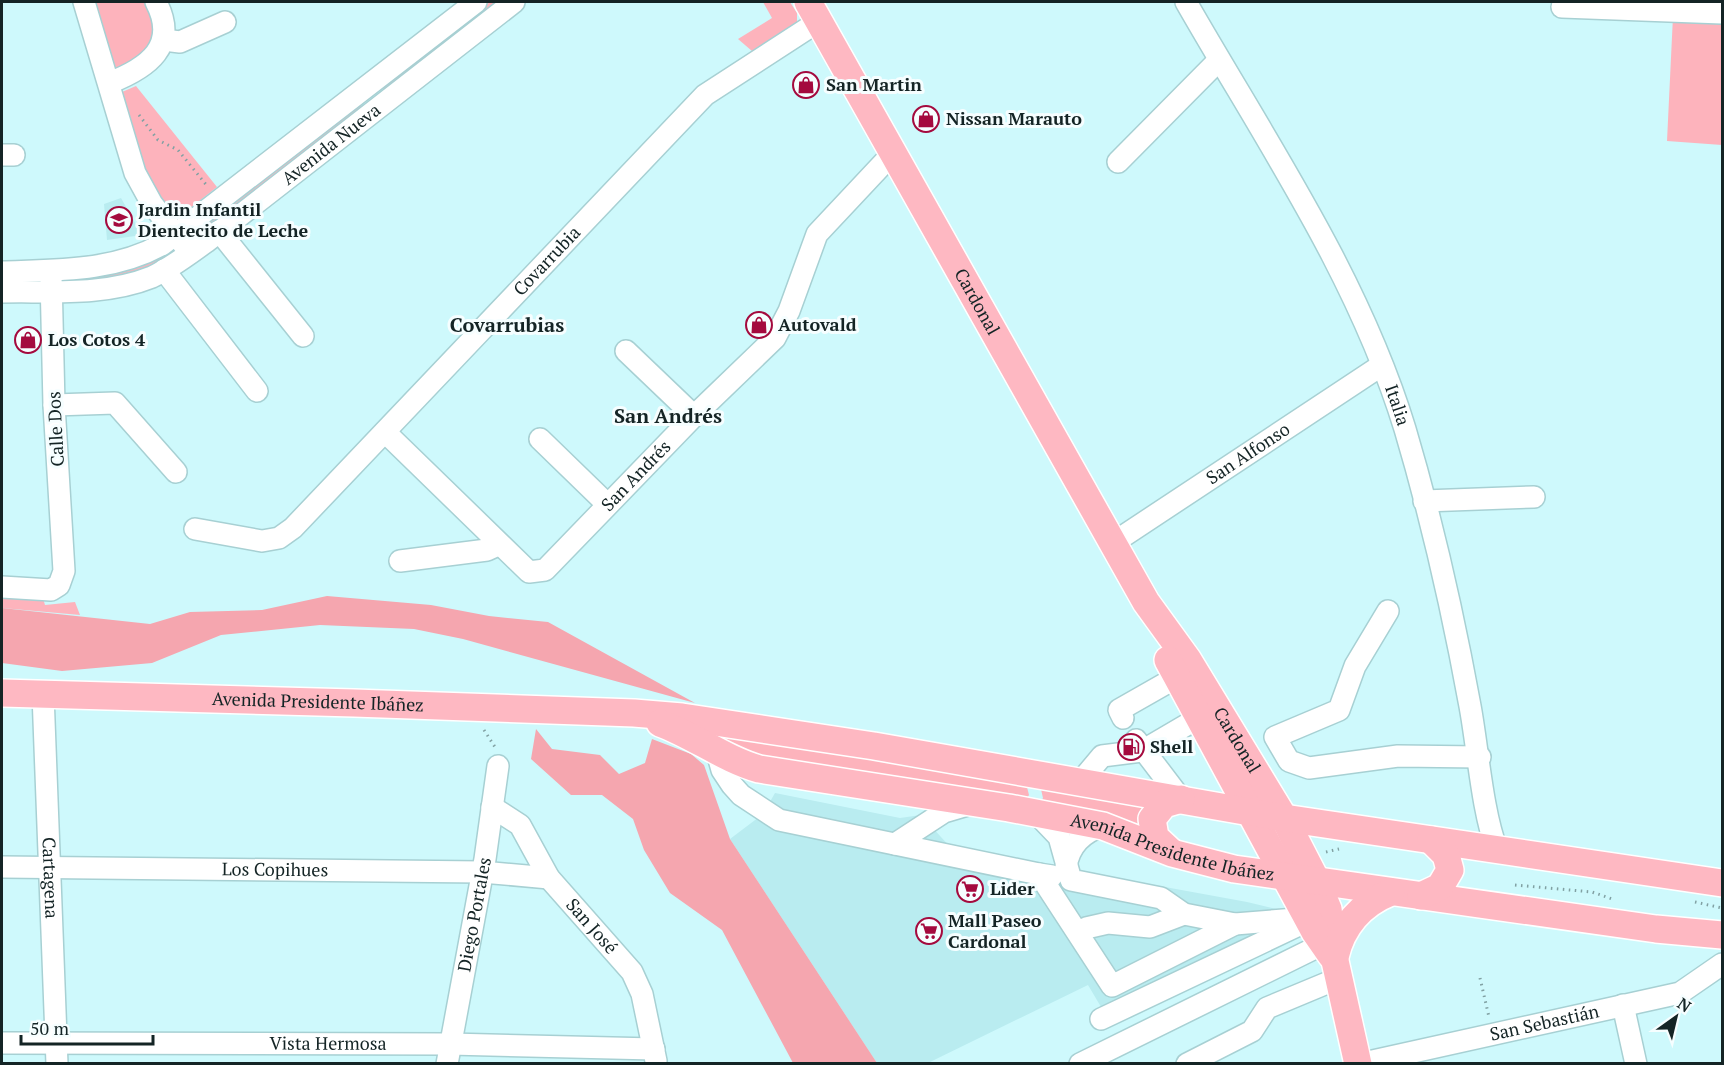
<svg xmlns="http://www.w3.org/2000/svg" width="1724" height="1065" viewBox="0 0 1724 1065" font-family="'PT Serif',serif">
	<rect width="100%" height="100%" fill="#cef9fc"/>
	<path fill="#b9ecf0" d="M121 198 142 235 107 240 104 204Z
		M775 793 900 818 921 815 951 848 1247 902 1284 911 1290 920 1104 1012 1088 985 928 1063H877L730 839 763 814Z"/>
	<path fill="#fdb3bc" d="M91 2H152L158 44 117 72 111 66Z
		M490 2H499L385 90 381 87Z
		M763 2H790L797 13V22L752 51 738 39 772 18Z
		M1673 16 1722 20V145L1667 141Z
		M136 86 217 187 183 214 177 216C143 198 131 134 121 100L122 92Z
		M361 104 362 108 197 236 194 234Z
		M172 247 177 251C143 275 113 278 73 282L71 280 118 273 143 266Z
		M2 591 42 595 45 605 75 602 80 615 2 608Z
		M735 735 1023 785 1027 787 1029 795 1027 798 770 761 721 740Z
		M1040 785 1150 801 1143 833 1039 805 1043 798Z"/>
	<path fill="#f5a6af" d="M327 596 431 605 489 616 548 622 695 703 463 639 414 629 320 625 221 635 152 663 62 671 2 663V608L150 624 190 612 262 610Z
		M536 729 552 749 600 755 619 774 645 763 652 739 691 754 704 765 730 839 877 1063H793L722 930 670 893 644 850 633 819 602 795H571L531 759Z"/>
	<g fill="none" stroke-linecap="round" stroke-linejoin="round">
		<defs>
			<g id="minor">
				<path d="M84 2 135 173 152 204 184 245"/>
				<path id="s1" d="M1186 2C1265 140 1358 275 1405 429 1432 520 1453 613 1470 706 1478 749 1482 811 1497 850"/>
				<path d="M1562 7 1722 13"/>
				<path d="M164 40 180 42 225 22"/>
				<path d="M109 83C148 68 179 46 156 2"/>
				<path d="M2 155H14"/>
				<path d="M1118 162 1219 60"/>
				<path d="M219 231 303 336"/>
				<path d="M164 270 257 391"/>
				<path d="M2 272C57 270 113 272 163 244L476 2"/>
				<path id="s2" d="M2 292C51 291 105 296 152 277 171 268 189 254 206 242L514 2"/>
				<path d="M626 351 694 416"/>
				<path d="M54 405 115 403 176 472"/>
				<path id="s3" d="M385 432 529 572 545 570 694 416 775 338 789 311 817 234 893 153"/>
				<path d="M540 439 607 504"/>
				<path d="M1424 501 1534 497"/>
				<path id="s4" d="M195 529 262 541 279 538 293 528 705 95 819 21"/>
				<path id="s5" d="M1113 543 1382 365"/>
				<path d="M400 561 487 550 498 545"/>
				<path d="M2 587 51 590 59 585 64 571 54 405 51 277"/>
				<path d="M1388 611 1355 666 1339 710 1275 737 1289 761 1309 768 1398 756 1480 757"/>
				<path id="s6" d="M43 694 57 1064"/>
				<path d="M1123 718 1119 710 1177 677"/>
				<path d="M1136 740 1181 799"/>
				<path d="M717 752 722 770 732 785 741 795 779 820 1039 874"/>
				<path d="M1081 781 1102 756 1142 751 1200 717"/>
				<path id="s7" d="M492 807 520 825 549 878 632 972 642 994 656 1061"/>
				<path d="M1037 814 1059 837 1071 880 1161 898 1184 914 1235 924 1308 918"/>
				<path d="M895 844 944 812 971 804"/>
				<path id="s8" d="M2 867 482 872 549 878"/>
				<path d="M1066 867C1069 846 1083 832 1103 826"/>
				<path d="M1052 876 1039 874 1112 986 1235 924"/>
				<path d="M1086 928 1108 923 1150 927 1184 914"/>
				<path d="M1623 1005 1636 1064"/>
				<path d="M1101 1019 1301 924"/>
				<path id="s9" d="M2 1043 450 1044 654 1049"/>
				<path id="s10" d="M447 1064 485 859 498 766"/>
				<path d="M1080 1064 1323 944"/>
				<path d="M1187 1064 1252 1031 1267 1008 1339 978"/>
				<path id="s11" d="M1359 1064 1680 993 1722 964"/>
			</g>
			<g id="major">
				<path id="s12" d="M808 2 1146 602 1188 660 1284 818 1317 882 1328 909 1335 961 1358 1064"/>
				<path d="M1168 660 1315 932 1331 955"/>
				<path id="s13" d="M2 693 354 703 634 713 682 717 874 746 1284 818 1722 883"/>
				<path id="s14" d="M660 723C695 736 724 759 759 769L1009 808 1103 826 1172 853 1234 869 1656 929 1722 935"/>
				<path d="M1170 851 1155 837 1152 819 1164 804 1181 799"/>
				<path d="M1421 896 1440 887 1450 870 1446 855 1431 840"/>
				<path d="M1335 957C1342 926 1361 904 1391 892"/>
			</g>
		</defs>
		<use href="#minor" stroke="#a7d0d3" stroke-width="24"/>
		<use href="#major" stroke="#fff" stroke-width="30"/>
		<path stroke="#81a1a3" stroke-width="3" stroke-dasharray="1.5 4.5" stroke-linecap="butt" d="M139 115 158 140 178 150 208 187
			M484 730 495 747
			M1326 852 1339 849
			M1515 885 1592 892 1612 899
			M1695 902 1722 908
			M1480 978 1489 1017"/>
		<use href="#minor" stroke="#fff" stroke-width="21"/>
		<use href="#major" stroke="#feb8c2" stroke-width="27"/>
	</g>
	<defs>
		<symbol id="shop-ring" viewBox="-11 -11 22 22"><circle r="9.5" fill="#f6feff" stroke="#a40a3e" stroke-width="1.5"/><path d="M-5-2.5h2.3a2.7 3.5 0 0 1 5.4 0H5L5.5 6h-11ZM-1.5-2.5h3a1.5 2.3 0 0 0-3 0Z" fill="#a40a3e"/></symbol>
		<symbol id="school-ring" viewBox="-11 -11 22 22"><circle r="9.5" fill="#f6feff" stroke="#a40a3e" stroke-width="1.5"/><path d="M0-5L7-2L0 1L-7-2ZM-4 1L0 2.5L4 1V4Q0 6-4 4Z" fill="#a40a3e"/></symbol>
		<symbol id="fuel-ring" viewBox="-11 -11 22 22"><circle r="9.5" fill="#f6feff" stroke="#a40a3e" stroke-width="1.5"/><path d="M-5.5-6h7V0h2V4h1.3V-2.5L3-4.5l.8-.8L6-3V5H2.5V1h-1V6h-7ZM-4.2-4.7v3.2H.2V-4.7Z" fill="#a40a3e"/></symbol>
		<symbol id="supermarket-ring" viewBox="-11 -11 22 22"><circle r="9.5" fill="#f6feff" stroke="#a40a3e" stroke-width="1.5"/><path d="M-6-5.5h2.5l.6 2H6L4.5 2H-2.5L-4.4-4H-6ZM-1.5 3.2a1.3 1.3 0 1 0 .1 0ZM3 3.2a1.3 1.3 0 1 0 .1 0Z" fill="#a40a3e"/></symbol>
	</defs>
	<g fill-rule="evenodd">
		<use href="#shop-ring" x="791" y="70" width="30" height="30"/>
		<use href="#shop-ring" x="911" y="104" width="30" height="30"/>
		<use href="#school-ring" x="104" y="205" width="30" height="30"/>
		<use href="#shop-ring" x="744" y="310" width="30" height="30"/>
		<use href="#shop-ring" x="13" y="325" width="30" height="30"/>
		<use href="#fuel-ring" x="1116" y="732" width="30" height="30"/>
		<use href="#supermarket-ring" x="955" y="874" width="30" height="30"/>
		<use href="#supermarket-ring" x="914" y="916" width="30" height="30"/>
	</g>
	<g text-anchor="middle" stroke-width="6" stroke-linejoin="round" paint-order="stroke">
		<g font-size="18" font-weight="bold" fill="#142425" stroke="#f6feff" text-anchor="start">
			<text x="826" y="91">San Martin</text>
			<text x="946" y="125">Nissan Marauto</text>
			<text x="138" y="216">Jardin Infantil<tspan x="138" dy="21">Dientecito de Leche</tspan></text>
			<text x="778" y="331">Autovald</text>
			<text x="48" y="346">Los Cotos 4</text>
			<text x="1150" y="753">Shell</text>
			<text x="990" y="895">Lider</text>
			<text x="948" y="927">Mall Paseo<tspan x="948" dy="21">Cardonal</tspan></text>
		</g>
		<g font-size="18" fill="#142425" stroke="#f6feff">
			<text dy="6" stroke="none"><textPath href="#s2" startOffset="375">Avenida Nueva</textPath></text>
			<text dy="6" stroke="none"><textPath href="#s4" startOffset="471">Covarrubia</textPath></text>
			<text dy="6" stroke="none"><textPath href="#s12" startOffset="344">Cardonal</textPath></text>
			<text dy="6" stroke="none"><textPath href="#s1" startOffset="456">Italia</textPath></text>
			<text transform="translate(56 429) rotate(-93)" y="6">Calle Dos</text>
			<text dy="6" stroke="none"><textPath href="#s5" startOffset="162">San Alfonso</textPath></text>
			<text dy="6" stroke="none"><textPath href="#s3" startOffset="348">San Andrés</textPath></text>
			<text dy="6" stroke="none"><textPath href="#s13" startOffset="316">Avenida Presidente Ibáñez</textPath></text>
			<text dy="6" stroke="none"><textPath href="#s12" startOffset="854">Cardonal</textPath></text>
			<text dy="6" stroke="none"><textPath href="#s14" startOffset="531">Avenida Presidente Ibáñez</textPath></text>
			<text dy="6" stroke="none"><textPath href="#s8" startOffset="273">Los Copihues</textPath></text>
			<text dy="6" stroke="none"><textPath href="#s6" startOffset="184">Cartagena</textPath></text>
			<text dy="6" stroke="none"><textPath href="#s10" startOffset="152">Diego Portales</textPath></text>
			<text dy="6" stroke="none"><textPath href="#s7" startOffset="158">San José</textPath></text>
			<text dy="6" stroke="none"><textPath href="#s11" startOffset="190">San Sebastián</textPath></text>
			<text dy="6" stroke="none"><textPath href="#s9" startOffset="326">Vista Hermosa</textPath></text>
		</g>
		<g font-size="20" font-weight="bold" fill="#142425" stroke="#f6feff">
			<text x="507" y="332">Covarrubias</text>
			<text x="668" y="423">San Andrés</text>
		</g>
	</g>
	<rect width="1724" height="1065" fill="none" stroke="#142425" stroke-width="6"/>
	<g transform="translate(1676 1017) rotate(34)" stroke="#f6feff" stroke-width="4.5" paint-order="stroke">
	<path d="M0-4.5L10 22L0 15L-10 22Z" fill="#142425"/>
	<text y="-9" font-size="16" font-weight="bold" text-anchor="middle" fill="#142425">N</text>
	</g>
	<path d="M21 1035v9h132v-9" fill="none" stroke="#142425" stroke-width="3"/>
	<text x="30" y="1035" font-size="18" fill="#142425" stroke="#f6feff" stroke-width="4.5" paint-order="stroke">50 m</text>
</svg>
